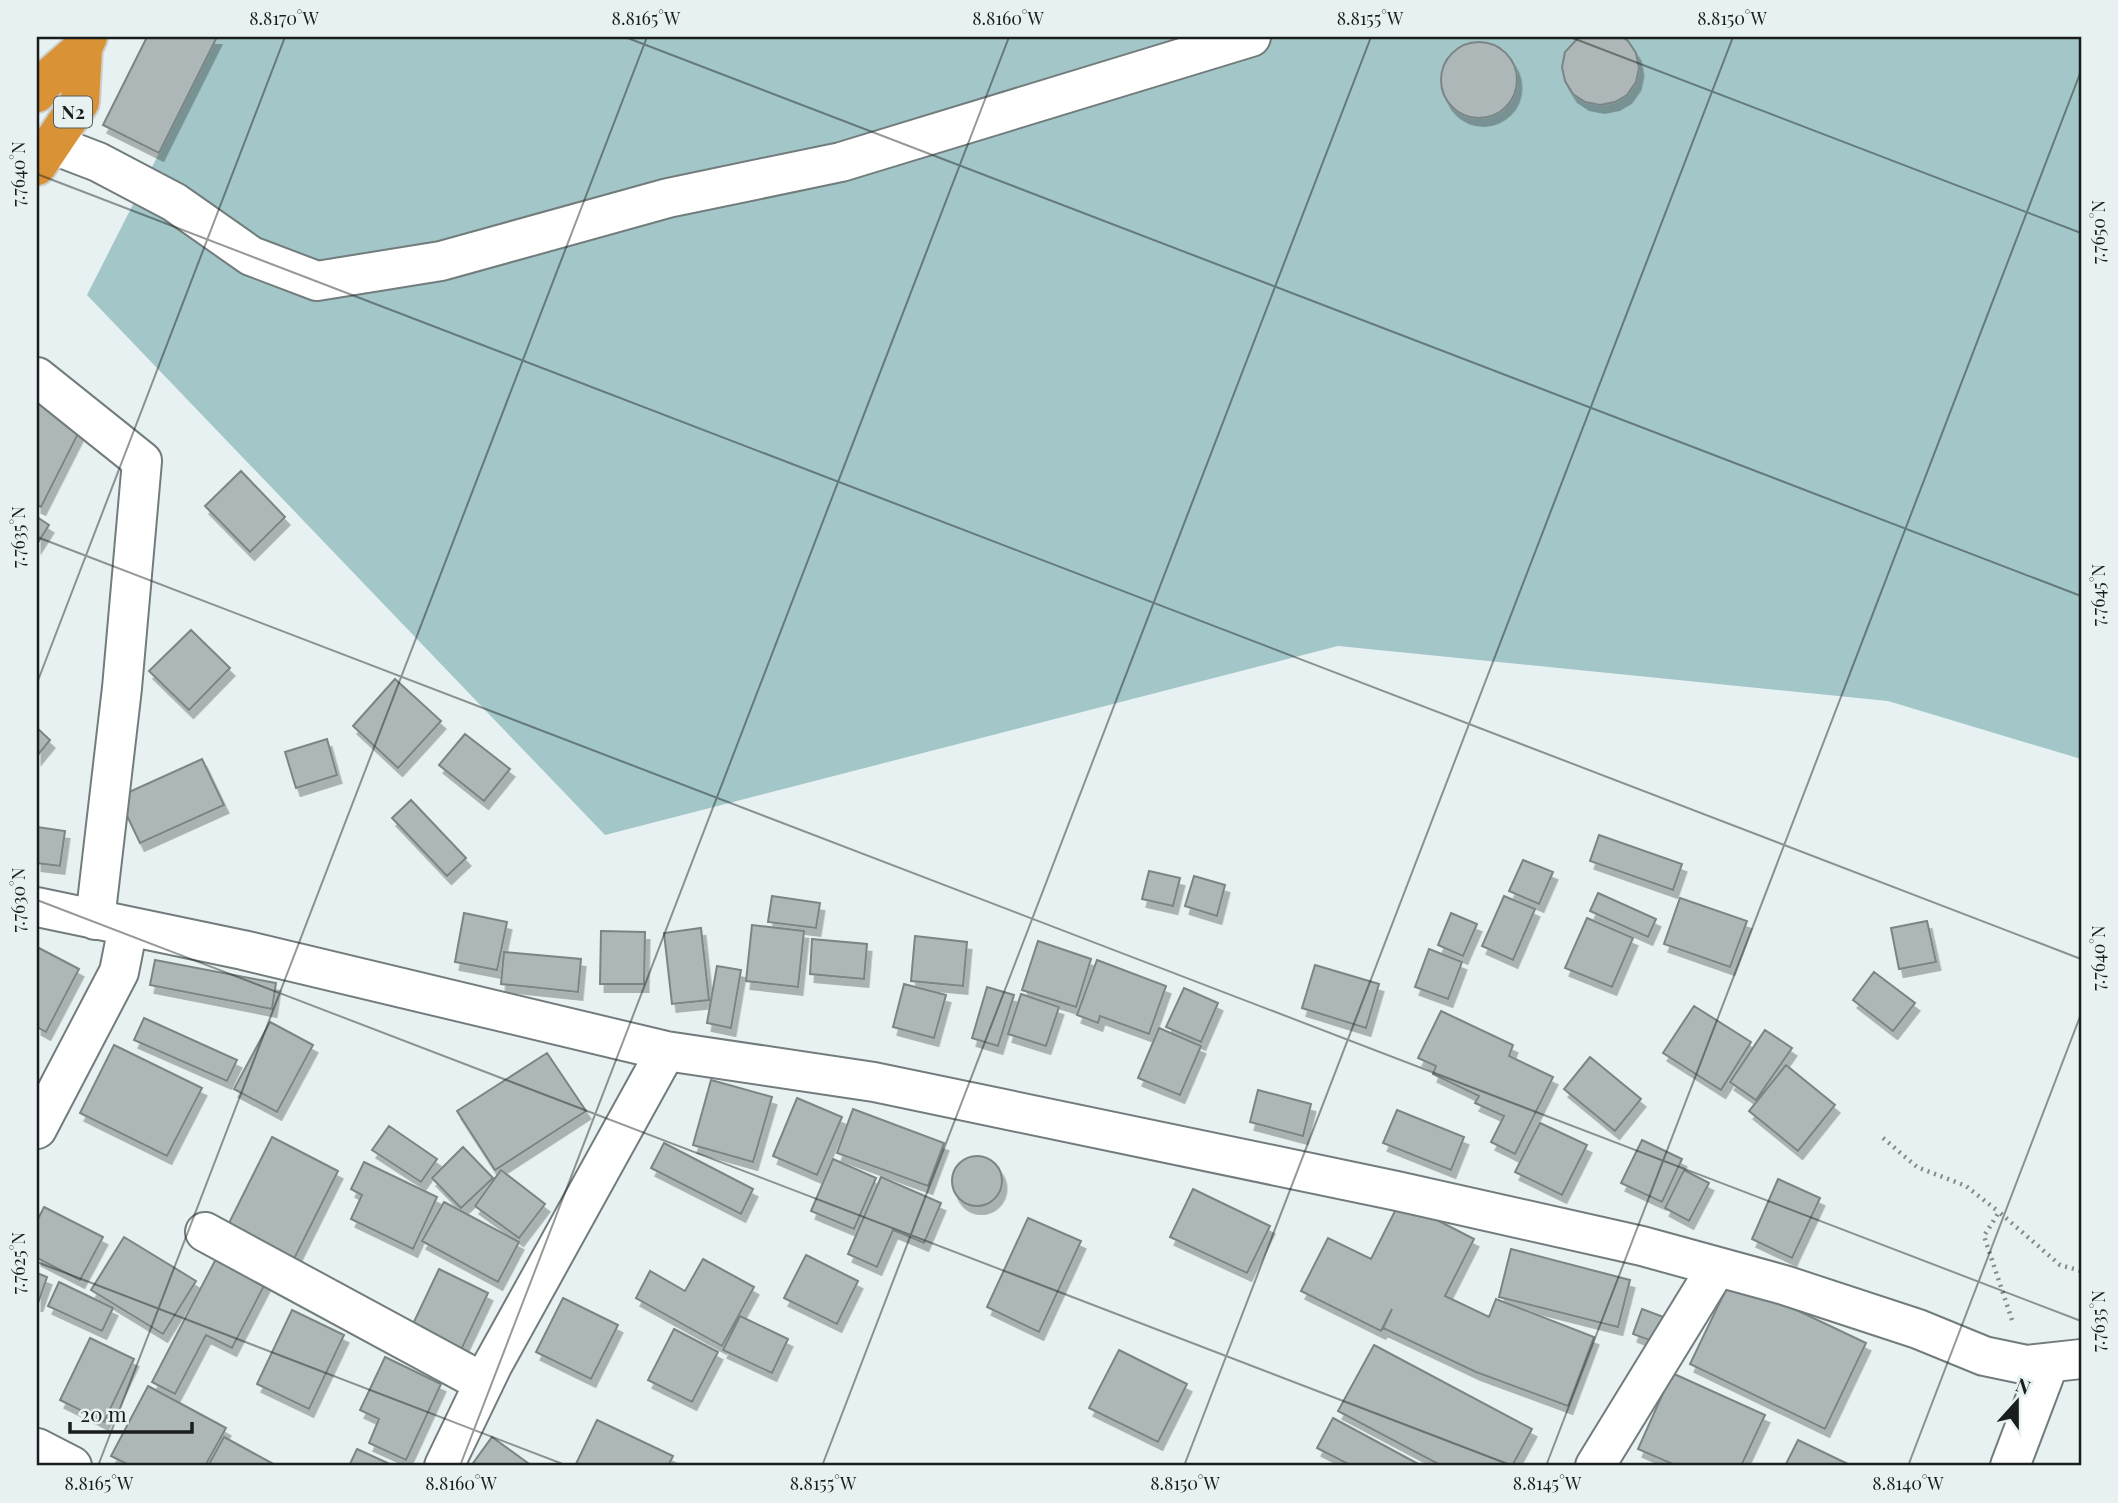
<svg xmlns="http://www.w3.org/2000/svg" width="2118" height="1503" viewBox="0 0 2118 1503" font-family="'Playfair Display',serif">
	<defs>
		<filter id="shadow"><feDropShadow dx="4.5" dy="8" stdDeviation="0" flood-color="#0004"/></filter>
	</defs>
	<rect width="100%" height="100%" fill="#e7f1f1"/>
	<path fill="#a3c7c8" d="M218 37H2081V759L1888 701 1338 646 605 835 87 295Z"/>
	<path fill="#adb7b7" stroke="#7c8585" stroke-width="2" filter="url(#shadow)" d="M147 37H217L159 153 103 125Z
		M1579 37H1622L1628 41 1636 53 1639 68 1636 82 1627 95 1615 102 1600 105 1585 102 1573 94 1565 81 1562 67 1565 52Z
		M1441 80a38 38 0 1 1 76 0a38 38 0 1 1-76 0Z
		M37 403 82 426 41 507 37 505Z
		M241 471 285 517 250 552 205 506Z
		M37 517 49 525 37 544Z
		M191 630 230 668 189 710 149 671Z
		M395 679 441 721 398 768 353 726Z
		M37 728 50 740 37 756Z
		M465 734 510 769 484 801 439 765Z
		M327 739 337 775 296 788 285 752Z
		M202 759 224 805 140 843 118 797Z
		M411 800 466 858 447 876 392 818Z
		M37 827 65 831 60 866 37 863Z
		M1599 835 1682 864 1673 890 1590 861Z
		M1523 860 1553 872 1539 904 1509 891Z
		M1149 871 1180 878 1173 906 1142 899Z
		M1194 876 1225 885 1217 916 1185 906Z
		M1598 893 1656 919 1648 937 1590 911Z
		M772 896 820 903 816 928 768 922Z
		M1504 896 1535 909 1513 960 1482 946Z
		M1680 898 1747 921 1730 967 1664 944Z
		M464 913 507 922 497 970 455 962Z
		M1451 913 1477 924 1463 956 1438 945Z
		M1587 918 1633 938 1612 987 1565 968Z
		M1927 921 1936 962 1899 969 1891 928Z
		M752 925 804 931 798 987 746 981Z
		M701 928 709 1000 672 1004 664 933Z
		M601 931 645 932 644 984H600Z
		M915 936 967 942 963 986 911 981Z
		M812 939 867 944 864 979 810 974Z
		M1038 941 1091 959 1076 1007 1022 990Z
		M37 947 79 969 46 1032 37 1027Z
		M1429 949 1462 962 1448 999 1415 987Z
		M504 952 581 959 578 992 501 984Z
		M155 960 276 983 272 1009 150 985Z
		M1097 960 1166 986 1149 1034 1100 1016 1098 1023 1077 1015Z
		M1315 965 1379 984 1366 1028 1302 1008Z
		M717 966 741 970 731 1028 707 1023Z
		M1874 972 1915 1003 1893 1031 1853 1000Z
		M904 984 946 995 934 1038 893 1027Z
		M987 987 1014 995 998 1046 972 1038Z
		M1184 988 1218 1003 1201 1042 1166 1027Z
		M1021 994 1059 1007 1046 1046 1008 1034Z
		M1694 1006 1751 1042 1721 1090 1663 1053Z
		M1441 1011 1513 1045 1509 1056 1553 1077 1515 1154 1491 1142 1504 1116 1475 1103 1479 1096 1433 1074 1436 1066 1418 1058Z
		M144 1018 237 1060 227 1081 134 1040Z
		M270 1022 313 1045 277 1112 234 1089Z
		M1159 1028 1201 1046 1180 1095 1138 1078Z
		M1765 1030 1792 1048 1756 1100 1730 1082Z
		M114 1045 202 1088 167 1156 80 1113Z
		M547 1053 586 1111 495 1170 457 1111Z
		M1590 1057 1641 1099 1615 1131 1564 1089Z
		M1786 1065 1835 1105 1798 1151 1749 1111Z
		M711 1080 772 1097 753 1162 693 1145Z
		M1258 1090 1311 1104 1303 1136 1250 1122Z
		M797 1098 842 1117 817 1175 773 1156Z
		M853 1109 944 1143 928 1186 837 1153Z
		M1397 1110 1464 1137 1451 1170 1383 1143Z
		M1540 1123 1587 1145 1562 1195 1515 1172Z
		M389 1126 437 1159 421 1182 372 1150Z
		M272 1137 338 1171 294 1259 228 1225Z
		M1642 1140 1682 1159 1662 1202 1621 1183Z
		M664 1143 753 1189 741 1214 651 1168Z
		M463 1147 493 1178 461 1208 432 1178Z
		M952 1181a25 25 0 1 1 50 0a25 25 0 1 1-50 0Z
		M833 1159 876 1178 854 1229 811 1211Z
		M364 1162 437 1197 413 1249 351 1219 362 1195 351 1189Z
		M501 1170 545 1204 519 1238 475 1206Z
		M1684 1170 1709 1183 1689 1221 1665 1208Z
		M881 1177 941 1203 924 1243 893 1230 877 1267 848 1254Z
		M1778 1179 1820 1198 1792 1258 1752 1239Z
		M1193 1189 1270 1226 1247 1273 1170 1237Z
		M1400 1201 1474 1239 1445 1296 1489 1317 1496 1299 1594 1337 1568 1406 1476 1372 1383 1328 1392 1309 1381 1331 1301 1291 1328 1238 1371 1259Z
		M444 1202 519 1242 498 1282 422 1241Z
		M44 1207 103 1237 80 1280 37 1258V1221Z
		M1028 1218 1081 1241 1039 1332 987 1307Z
		M124 1237 196 1281 163 1334 91 1290Z
		M1511 1249 1630 1280 1618 1327 1499 1297Z
		M218 1255 267 1280 232 1348 206 1335 175 1394 152 1382Z
		M806 1255 858 1281 837 1324 784 1298Z
		M703 1259 754 1287 722 1346 636 1298 650 1271 685 1291Z
		M439 1269 488 1293 461 1350 412 1326Z
		M37 1273 47 1277 38 1303H37Z
		M1731 1279 1866 1343 1825 1429 1690 1364Z
		M59 1282 113 1308 102 1331 48 1306Z
		M563 1298 618 1325 591 1379 536 1352Z
		M1642 1309 1669 1319 1660 1344 1633 1334Z
		M292 1310 344 1335 309 1409 257 1384Z
		M740 1316 788 1339 772 1373 723 1350Z
		M674 1329 718 1352 692 1402 648 1380Z
		M90 1338 134 1359 104 1422 60 1400Z
		M1374 1345 1532 1429 1512 1466H1442L1338 1411Z
		M1119 1350 1187 1384 1158 1442 1089 1408Z
		M385 1357 441 1384 406 1460 369 1443 379 1419 360 1410Z
		M1672 1373 1765 1415 1741 1466H1677L1638 1449Z
		M148 1386 226 1428 205 1466H131L111 1456Z
		M1333 1418 1422 1466H1352L1317 1448Z
		M597 1420 673 1456 668 1466H575Z
		M224 1437 277 1466H208Z
		M492 1437 532 1466H471Z
		M1798 1440 1852 1466H1785Z
		M357 1449 394 1466H349Z"/>
	<g fill="none" stroke-linecap="round" stroke-linejoin="round">
		<defs>
			<path id="minor" d="M51 144 98 162 174 202 251 256 317 281 441 261 668 198 841 162 1251 37
				M37 377 142 461 122 688 95 920
				M37 907 243 950 666 1051 874 1082 1397 1191 1642 1246 1784 1285 1918 1329 1984 1356 2027 1365 2081 1359
				M37 1129 119 972 128 927
				M205 1232 484 1383
				M37 1448 72 1466
				M444 1466 493 1364 666 1051
				M1595 1466 1717 1267
				M2010 1466 2049 1363"/>
			<path id="highway" d="M37 93 43 83 83 48
				M37 166 80 102 83 48 88 37"/>
		</defs>
		<use href="#minor" stroke="#727c7c" stroke-width="42"/>
		<use href="#highway" stroke="#cccdcd" stroke-width="42"/>
		<path stroke="#838a8a" stroke-width="4.5" stroke-dasharray="2 5" stroke-linecap="butt" d="M1883 1138 1917 1167 1966 1186 1999 1212
			M2012 1320 1984 1236 1999 1212 2060 1265 2081 1271"/>
		<use href="#minor" stroke="#fff" stroke-width="38"/>
		<use href="#highway" stroke="#da9237" stroke-width="38"/>
	</g>
	<path fill="none" stroke="#191d1d" stroke-width="2" stroke-opacity="0.45" d="M625 37 2081 596M1570 37 2081 233M37 174 2081 959M37 537 2081 1321M37 683 285 37M37 900 1513 1466M37 1262 568 1466M98 1466 647 37M460 1466 1009 37M822 1466 1371 37M1184 1466 1733 37M1546 1466 2081 71M1908 1466 2081 1014"/>
	<g text-anchor="middle" stroke-width="7" stroke-linejoin="round" paint-order="stroke">
		<rect fill="#e7f1f1" stroke="#575d5d" stroke-width="2" x="54" y="96.5" width="38" height="31" rx="5"/>
		<g font-size="19" font-weight="bold" fill="#191d1d">
			<text x="73" y="119">N2</text>
		</g>
	</g>
	<rect width="2118" height="1503" fill="none" stroke="#e7f1f1" stroke-width="77"/>
	<g transform="translate(2017 1402) rotate(21)" stroke="#e7f1f1" stroke-width="5" paint-order="stroke">
	<path d="M0-5L12 26L0 18L-12 26Z" fill="#191d1d"/>
	<text y="-10" font-size="19" font-weight="bold" text-anchor="middle" fill="#191d1d">N</text>
	</g>
	<path d="M70 1422v10h122v-10" fill="none" stroke="#191d1d" stroke-width="3.5"/>
	<text x="80" y="1422" font-size="21" fill="#191d1d" stroke="#e7f1f1" stroke-width="5" paint-order="stroke">20 m</text>
	<rect x="38" y="38" width="2042" height="1426" fill="none" stroke="#191d1d" stroke-width="2.5"/>
	<g font-size="18" text-anchor="middle" fill="#191d1d">
		<text x="284" y="25">8.8170°W</text>
		<text x="646" y="25">8.8165°W</text>
		<text x="1008" y="25">8.8160°W</text>
		<text x="1370" y="25">8.8155°W</text>
		<text x="1732" y="25">8.8150°W</text>
		<text transform="translate(19 174) rotate(-90)" y="6">7.7640°N</text>
		<text transform="translate(2099 232) rotate(-90)" y="6">7.7650°N</text>
		<text transform="translate(19 537) rotate(-90)" y="6">7.7635°N</text>
		<text transform="translate(2099 595) rotate(-90)" y="6">7.7645°N</text>
		<text transform="translate(19 900) rotate(-90)" y="6">7.7630°N</text>
		<text transform="translate(2099 958) rotate(-90)" y="6">7.7640°N</text>
		<text transform="translate(19 1263) rotate(-90)" y="6">7.7625°N</text>
		<text transform="translate(2099 1321) rotate(-90)" y="6">7.7635°N</text>
		<text x="99" y="1490">8.8165°W</text>
		<text x="461" y="1490">8.8160°W</text>
		<text x="823" y="1490">8.8155°W</text>
		<text x="1185" y="1490">8.8150°W</text>
		<text x="1547" y="1490">8.8145°W</text>
		<text x="1908" y="1490">8.8140°W</text>
	</g>
</svg>
